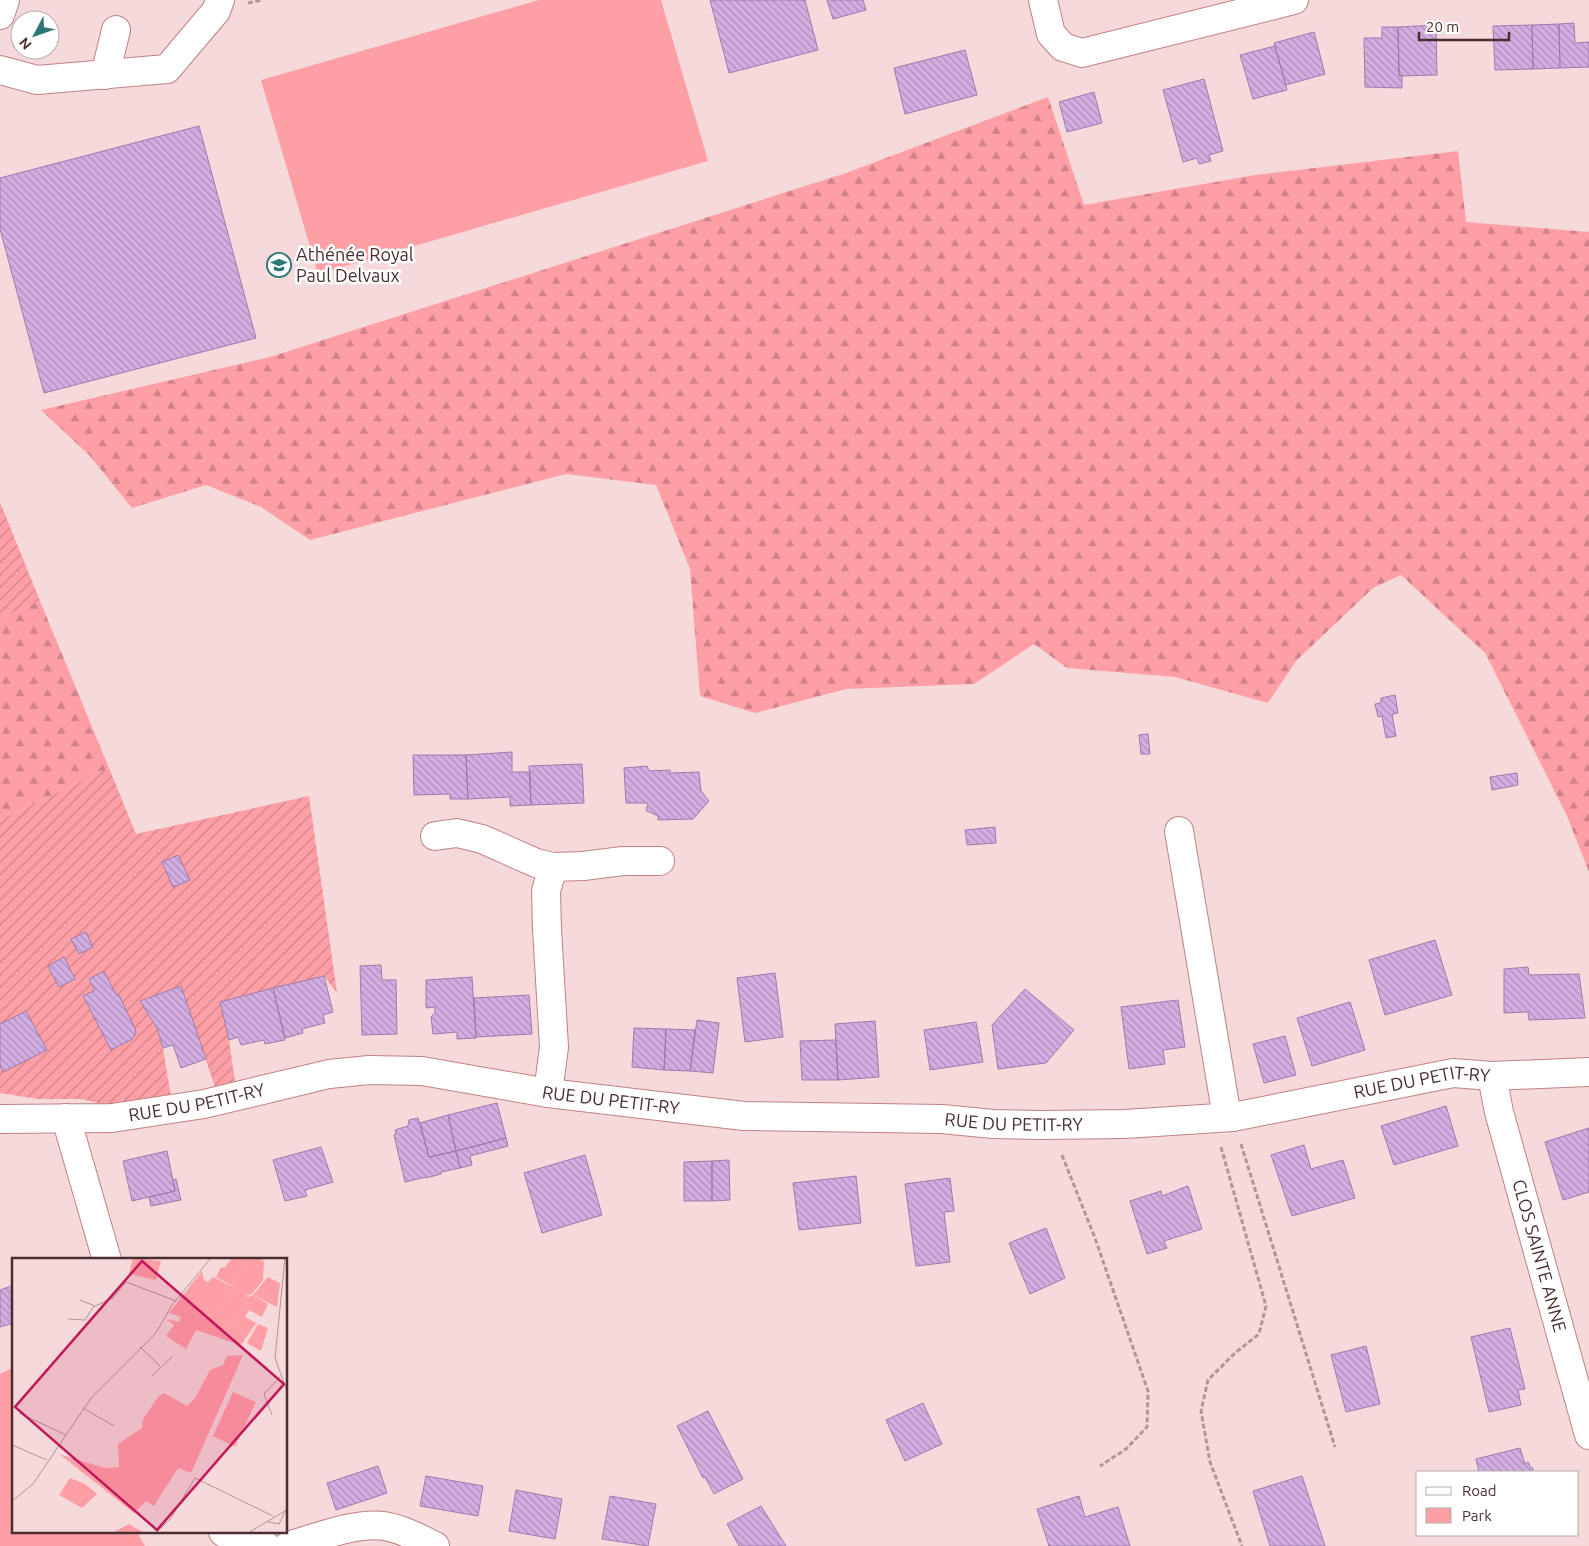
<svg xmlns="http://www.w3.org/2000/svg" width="1589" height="1546" viewBox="0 0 1589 1546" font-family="Ubuntu,sans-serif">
	<defs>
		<pattern id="forest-firs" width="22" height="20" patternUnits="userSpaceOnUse" patternTransform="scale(1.25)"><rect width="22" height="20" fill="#fe9fa6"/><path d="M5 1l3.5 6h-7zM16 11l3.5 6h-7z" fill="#d08288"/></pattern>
		<pattern id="garden-furrows" width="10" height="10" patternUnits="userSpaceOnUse" patternTransform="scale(1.25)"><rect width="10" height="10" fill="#fe9fa6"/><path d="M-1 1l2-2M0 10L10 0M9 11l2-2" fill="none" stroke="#d08288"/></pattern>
		<pattern id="building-back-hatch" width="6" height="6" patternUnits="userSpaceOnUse" patternTransform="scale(1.25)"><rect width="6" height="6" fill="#d2aee3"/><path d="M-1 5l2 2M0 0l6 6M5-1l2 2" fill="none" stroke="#ac8eb8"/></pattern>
	</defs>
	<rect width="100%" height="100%" fill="#f6d9da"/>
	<path fill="url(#forest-firs)" d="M1048 97 1084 205 1255 175 1458 151 1466 222 1589 232V872L1567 816 1485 653 1401 575 1373 588 1296 661 1268 703 1175 677 1067 668 1034 644 974 684 846 689 755 713 700 696 690 569 656 485 566 474 310 540 261 507 206 485 132 508 89 455 41 410 270 357 846 173Z
		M40 601 109 768 0 820V618Z"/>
	<path fill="#fe9fa6" d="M539 0H661L708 161 318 274 261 80Z
		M14 1367V1532H137L145 1546H0V1374Z"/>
	<path fill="url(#garden-furrows)" d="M0 502 40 601 0 618Z
		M109 768 136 834 309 796 337 993 324 976 220 1002 229 1040 235 1082 215 1087 181 986 140 1001 157 1028 163 1048 171 1097 118 1102 107 1105 81 1099H38L0 1093V820Z"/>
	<path fill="url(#building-back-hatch)" stroke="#9c7bac" d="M710 0H805L818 50 729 73Z
		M827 0H863L866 10 833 19Z
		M1574 23 1575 43 1589 42V67L1560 68 1559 24Z
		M1559 24 1560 68 1533 69 1532 25Z
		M1436 25 1437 75 1399 76 1398 27Z
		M1532 25 1533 69 1495 70 1493 26Z
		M1382 27H1398L1399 76H1402V88L1365 87 1364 38H1382Z
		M1314 32 1325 74 1286 85 1274 43Z
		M1275 46 1287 90 1253 99 1240 55Z
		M965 50 977 95 905 114 894 68Z
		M1204 79 1223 151 1209 155 1211 161 1199 164 1197 158 1183 162 1163 90Z
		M1094 92 1102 123 1067 132 1059 102Z
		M199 126 256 338 44 393 0 229V178Z
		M1395 695 1398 713 1392 714 1396 736 1386 738 1382 716 1378 717 1375 704 1381 703V698Z
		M1148 734 1150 754H1141L1139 735Z
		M512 752V772H530L531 805 510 806V797L468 799 466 755Z
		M413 755H466L468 799H450V794L414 795Z
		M582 764 584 803 531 805 529 766Z
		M647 766 649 771 670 770V773L699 772 701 791 709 801 693 819 658 820V816L647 811 646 808 648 806 647 803H626L624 768Z
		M1517 773 1518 785 1492 790 1490 777Z
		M995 827 996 843 967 845 965 830Z
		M178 855 190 880 173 887 162 862Z
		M86 932 93 947 79 954 71 939Z
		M1435 940 1452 995 1385 1015 1369 960Z
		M64 957 75 979 59 987 48 966Z
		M381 965 382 980H396L397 1034 362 1035 360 966Z
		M1528 967 1529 975 1579 974 1585 1018 1529 1020 1528 1012 1504 1013V969Z
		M104 971 117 996 119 995 135 1029 136 1034 131 1040 111 1050 83 996 95 990 89 979Z
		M775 973 783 1037 745 1042 737 978Z
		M324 976 333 1012 323 1015 325 1023 302 1029 303 1033 285 1038 273 988Z
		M472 977 476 1038 457 1039V1032L433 1034 431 1017 435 1013V1007L426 1008V980Z
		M181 986 206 1059 181 1068 173 1045 163 1048 157 1028 140 1001Z
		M273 988 285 1040 265 1044 264 1040 241 1045 238 1037 229 1040 220 1002Z
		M1025 989 1074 1030 1046 1063 998 1069 992 1025Z
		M529 995 532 1034 476 1037 474 998Z
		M1178 1000 1185 1047 1163 1050 1165 1064 1129 1069 1121 1007Z
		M1350 1002 1365 1050 1312 1066 1297 1018Z
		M26 1011 47 1050 3 1072 0 1065V1024Z
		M697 1020 719 1023 713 1073 690 1071Z
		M875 1021 879 1077 838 1080 835 1024Z
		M976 1022 983 1062 930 1070 924 1030Z
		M634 1028 666 1029 664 1070 632 1067Z
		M666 1029 695 1030 690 1071 664 1070Z
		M1285 1036 1296 1075 1264 1083 1253 1044Z
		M836 1040 838 1080H802L800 1041Z
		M497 1103 506 1138 456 1151 448 1115Z
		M1446 1106 1458 1146 1394 1165 1381 1126Z
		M448 1115 456 1151 429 1157 420 1123Z
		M418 1118 429 1157 456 1151 460 1168 441 1172V1174L426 1178V1177L405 1182 394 1135 396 1134 395 1130 408 1126 409 1120Z
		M1589 1128V1192L1563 1200 1545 1142Z
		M506 1138 508 1146 470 1156 472 1165 460 1168 456 1151Z
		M1304 1145 1311 1169 1343 1160 1355 1198 1292 1216 1271 1155Z
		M321 1147 333 1182 305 1190 307 1196 285 1201 273 1160Z
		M167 1151 175 1191 132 1201 123 1161Z
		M585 1155 602 1215 542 1233 524 1173Z
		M729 1160 730 1200 712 1201V1161Z
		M712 1161V1201H684V1162Z
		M856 1176 861 1223 799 1230 793 1183Z
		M950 1178 954 1211 944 1212 950 1262 916 1266 905 1184Z
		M176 1179 181 1200 151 1206 149 1197 175 1191 173 1180Z
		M1188 1186 1202 1229 1164 1241 1167 1248 1147 1254 1130 1201 1161 1191 1162 1196Z
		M1046 1228 1065 1278 1030 1294 1009 1243Z
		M14 1285V1323L0 1327V1290Z
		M1510 1328 1525 1389 1518 1390 1521 1405 1489 1412 1471 1337Z
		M1366 1346 1380 1404 1346 1412 1331 1355Z
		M923 1403 942 1444 905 1461 886 1420Z
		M708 1411 743 1479 714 1494 705 1477 703 1478 677 1426Z
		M1520 1448 1525 1464 1528 1462 1531 1468H1533V1472H1479L1476 1459Z
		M378 1466 387 1493 336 1510 327 1483Z
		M426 1476 483 1486 478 1516 420 1506Z
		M1302 1476 1325 1546H1270L1253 1491Z
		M516 1490 562 1499 555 1539 509 1531Z
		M610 1496 656 1504 648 1546 602 1539Z
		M1079 1496 1085 1517 1118 1507 1130 1546H1049L1037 1509Z
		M761 1506 786 1546H739L727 1524Z"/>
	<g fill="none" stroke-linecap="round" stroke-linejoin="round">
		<defs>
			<g id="minor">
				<path d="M1043 0 1051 34 1063 47 1082 53 1294 0"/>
				<path d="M0 15 5 0"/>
				<path d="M0 70 37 80 167 69 216 11 220 0"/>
				<path d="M105 75 116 30"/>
				<path d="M1179 831 1227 1117"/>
				<path d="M435 836 457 833 482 839 536 863 553 867 583 866 623 861H660"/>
				<path id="s1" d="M1492 1076 1499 1112 1589 1435"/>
				<path d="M548 1093 554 1047 547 929 546 891 553 867"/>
				<path d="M66 1118 107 1260"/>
				<path id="s2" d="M0 1119 112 1118 204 1104 329 1074 369 1070 422 1071 548 1093 744 1116 942 1119 993 1124 1041 1125 1125 1124 1233 1117 1453 1073 1492 1076 1589 1072"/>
				<path d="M223 1532 236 1540 266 1546"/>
				<path d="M288 1546C316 1538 355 1522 384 1526 402 1529 419 1538 435 1546"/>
			</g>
		</defs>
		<use href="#minor" stroke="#c28084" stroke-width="30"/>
		<path stroke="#b19596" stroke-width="3" stroke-dasharray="5 2.5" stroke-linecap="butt" d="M248 3 262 0
			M1241 1144 1335 1447
			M1221 1147 1266 1306 1259 1334 1235 1353 1208 1380 1201 1411 1210 1462 1242 1546
			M1062 1155 1095 1238 1148 1391 1147 1427 1126 1449 1100 1466"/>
		<use href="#minor" stroke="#fff" stroke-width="28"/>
	</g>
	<defs>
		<symbol id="school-ring" viewBox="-11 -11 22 22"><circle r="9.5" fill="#fff" stroke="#2d7776" stroke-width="1.5"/><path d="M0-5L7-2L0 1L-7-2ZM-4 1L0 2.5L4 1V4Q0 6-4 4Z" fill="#2d7776"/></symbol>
	</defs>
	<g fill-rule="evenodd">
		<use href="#school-ring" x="265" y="251" width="28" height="28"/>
	</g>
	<g text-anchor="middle" stroke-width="5" stroke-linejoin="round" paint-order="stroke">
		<g font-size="18" fill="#492d2f" stroke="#fff" text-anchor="start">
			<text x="296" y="261">Athénée Royal<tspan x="296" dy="21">Paul Delvaux</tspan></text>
		</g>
		<g font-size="18" fill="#492d2f" stroke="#fff">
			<text dy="6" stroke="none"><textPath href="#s2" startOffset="1434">RUE DU PETIT-RY</textPath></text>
			<text dy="6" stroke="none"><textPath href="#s2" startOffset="618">RUE DU PETIT-RY</textPath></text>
			<text dy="6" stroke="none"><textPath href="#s2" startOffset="198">RUE DU PETIT-RY</textPath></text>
			<text dy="6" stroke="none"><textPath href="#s2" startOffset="1022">RUE DU PETIT-RY</textPath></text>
			<text dy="6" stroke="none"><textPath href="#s1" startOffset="186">CLOS SAINTE ANNE</textPath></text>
		</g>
	</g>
	<g transform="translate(12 1258)">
		<rect width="275" height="275" fill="#f6d9da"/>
		<path d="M252 3 251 22 240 36 233 38 220 28 233 7ZM256 19 268 25 265 49 241 37Z" fill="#fe9fa6"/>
		<path d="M221 29 236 39V45L219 67 213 82 193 75 197 59 211 48ZM231 97 179 215 166 210 142 248 134 243 122 255 47 196 93 210 107 209 106 186 130 170 131 161 146 139 152 135 175 148 183 140 198 112 211 107 215 98ZM58 220 73 226 85 236 70 250 47 237ZM117 266 131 274 95 275 102 274Z" fill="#fe9fa6"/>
		<path d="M121 0 149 3 144 22 117 16ZM221 134 244 144 223 189 201 178Z" fill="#fe9fa6"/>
		<path d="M220 0 227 1 253 0 245 6 233 7 220 28 204 19 209 9 212 10ZM190 13 192 22 196 24 201 19 221 29 211 48 197 59 193 75 184 72 174 91 154 78 162 67 154 61 167 64 169 59 157 55ZM241 37 256 46 250 59 237 52 233 59 244 65 229 87 213 82 219 67 236 45V39ZM246 66 256 70 249 93 235 85Z" fill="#fe9fa6"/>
		<path fill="none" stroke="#b19496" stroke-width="1" d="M273 0 263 100 275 133M68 42 83 48M56 61 73 62 81 49 101 40 114 24 164 43M128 89 148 108M140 118 160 99M71 150 102 168M7 155 54 177M260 157 252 136 268 119M0 187 35 202M0 243 21 226 79 140 144 75 160 47 199 0M256 264 267 266 275 250M144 275 159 260 183 220 261 258M236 275 273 253"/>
		<path fill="#c2185b" fill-opacity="0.15" stroke="#c2185b" stroke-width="2.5" d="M130 3 272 126 145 272 3 149Z"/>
		<rect width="275" height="275" fill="none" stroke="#492d2f" stroke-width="2.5"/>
	</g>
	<rect x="1416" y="1471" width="162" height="65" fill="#ffffff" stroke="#b6abac"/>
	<rect x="1426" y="1487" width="25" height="8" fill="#ffffff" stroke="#b6abac"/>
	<text x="1462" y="1496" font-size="15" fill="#492d2f">Road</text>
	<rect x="1426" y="1508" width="25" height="15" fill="#fe9fa6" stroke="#b6abac"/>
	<text x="1462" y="1521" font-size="15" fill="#492d2f">Park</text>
	<g transform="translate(35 35) rotate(229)"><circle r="24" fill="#ffffff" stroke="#b6abac"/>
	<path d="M0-4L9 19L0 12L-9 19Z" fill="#2d7776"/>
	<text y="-8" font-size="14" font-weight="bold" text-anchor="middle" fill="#492d2f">N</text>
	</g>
	<path d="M1419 32v8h90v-8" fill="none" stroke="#492d2f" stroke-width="2.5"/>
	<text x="1426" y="32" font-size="15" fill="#492d2f" stroke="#ffffff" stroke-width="4" paint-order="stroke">20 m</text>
</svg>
